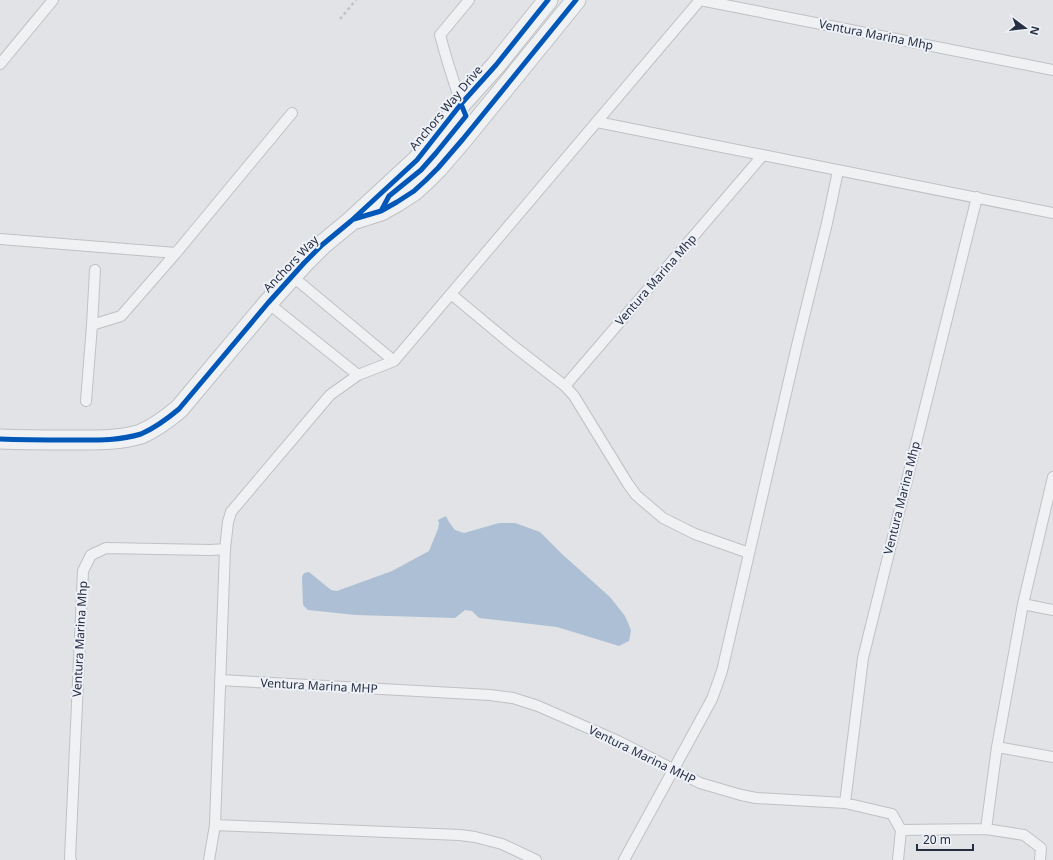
<svg xmlns="http://www.w3.org/2000/svg" width="1053" height="860" viewBox="0 0 1053 860" font-family="'Noto Sans',sans-serif">
	<rect width="100%" height="100%" fill="#e1e3e6"/>
	<path fill="#acbfd4" d="M446 516 449 522 455 530 464 533 499 523H515L540 532 563 555 610 597 625 616 631 630 629 641 619 646 557 627 479 618 472 611 465 610 455 618 356 615 308 610 303 605 302 577 304 573 309 572 331 590 337 591 392 571 429 551 438 529 439 523 438 520Z"/>
	<g fill="none" stroke-linecap="round" stroke-linejoin="round">
		<defs>
			<path id="lane" d="M700 0 1053 70
				M0 64 53 0
				M461 104 447 60 440 35 469 0
				M597 122C749 152 901 182 1053 213
				M0 239 176 253 292 113
				M292 276 394 361
				M451 294 511 344 565 386 574 396 628 484 636 495 663 518 695 534 749 553
				M268 303 358 375
				M92 325 95 270
				M565 386 763 155
				M86 401 92 325 121 316 176 253
				M1023 604 1053 610
				M220 680 490 695 513 698 538 706 618 741 700 783 741 795 756 798 845 803 892 814 901 830 986 829 1024 835 1041 848 1040 860
				M997 747 1053 757
				M845 803 863 658 977 197
				M215 825 460 835 475 837 502 844 536 860
				M986 829 997 747 1023 604 1053 477
				M71 860 70 858 83 571 91 555 106 548 210 550 225 549
				M209 860 215 825 225 549 228 522 231 512 330 395 358 375 394 361 700 0
				M624 860 712 699 722 671 798 341 827 223 838 171
				M898 860 901 830"/>
			<path id="street" d="M356 219 381 211 397 202 414 191 426 180 438 168 463 139 576 0
				M0 439C24 440 47 440 71 440 94 440 118 441 141 434 155 428 167 419 179 409L268 303 304 263 322 245 351 221 417 160 461 104 496 65 548 0"/>
		</defs>
		<use href="#lane" stroke="#bfc1c4" stroke-width="12"/>
		<use href="#street" stroke="#bfc1c4" stroke-width="21"/>
		<path stroke="#c2c4c9" stroke-width="2.5" stroke-dasharray="3 3" stroke-linecap="butt" d="M340 19 356 0"/>
		<use href="#lane" stroke="#f0f1f3" stroke-width="10"/>
		<use href="#street" stroke="#f0f1f3" stroke-width="19"/>
		<defs>
			<path id="cycleway" d="M381 211 389 196 421 170 436 153 466 116 461 104
				M354 219 381 211 397 202 414 191 426 180 438 168 463 139 576 0
				M0 439C24 440 47 440 71 440 94 440 118 441 141 434 155 428 167 419 179 409L268 303 304 263 322 245 351 221 417 160 461 104 496 65 548 0"/>
		</defs>
		<use href="#cycleway" stroke="#eef1f7" stroke-width="8"/>
		<use href="#cycleway" stroke="#0057b8" stroke-width="5"/>
	</g>
	<g text-anchor="middle" stroke-width="4" stroke-linejoin="round" paint-order="stroke">
		<g font-size="12" fill="#262f42" stroke="#eef1f7">
			<text transform="translate(876 35) rotate(11)" y="4">Ventura Marina Mhp</text>
			<text transform="translate(446 108) rotate(-50)" y="4">Anchors Way Drive</text>
			<text transform="translate(291 264) rotate(-46)" y="4">Anchors Way</text>
			<text transform="translate(656 280) rotate(-49)" y="4">Ventura Marina Mhp</text>
			<text transform="translate(902 498) rotate(-76)" y="4">Ventura Marina Mhp</text>
			<text transform="translate(80 639) rotate(-87)" y="4">Ventura Marina Mhp</text>
			<text transform="translate(319 686) rotate(3)" y="4">Ventura Marina MHP</text>
			<text transform="translate(642 755) rotate(26)" y="4">Ventura Marina MHP</text>
		</g>
	</g>
	<g transform="translate(1025 28) rotate(105)" stroke="#eef1f7" stroke-width="3" paint-order="stroke">
	<path d="M0-3L7 15L0 10L-7 15Z" fill="#262f42"/>
	<text y="-6" font-size="11" font-weight="bold" text-anchor="middle" fill="#262f42">N</text>
	</g>
	<path d="M917 844v6h56v-6" fill="none" stroke="#262f42" stroke-width="2"/>
	<text x="923" y="844" font-size="12" fill="#262f42" stroke="#eef1f7" stroke-width="3" paint-order="stroke">20 m</text>
</svg>
